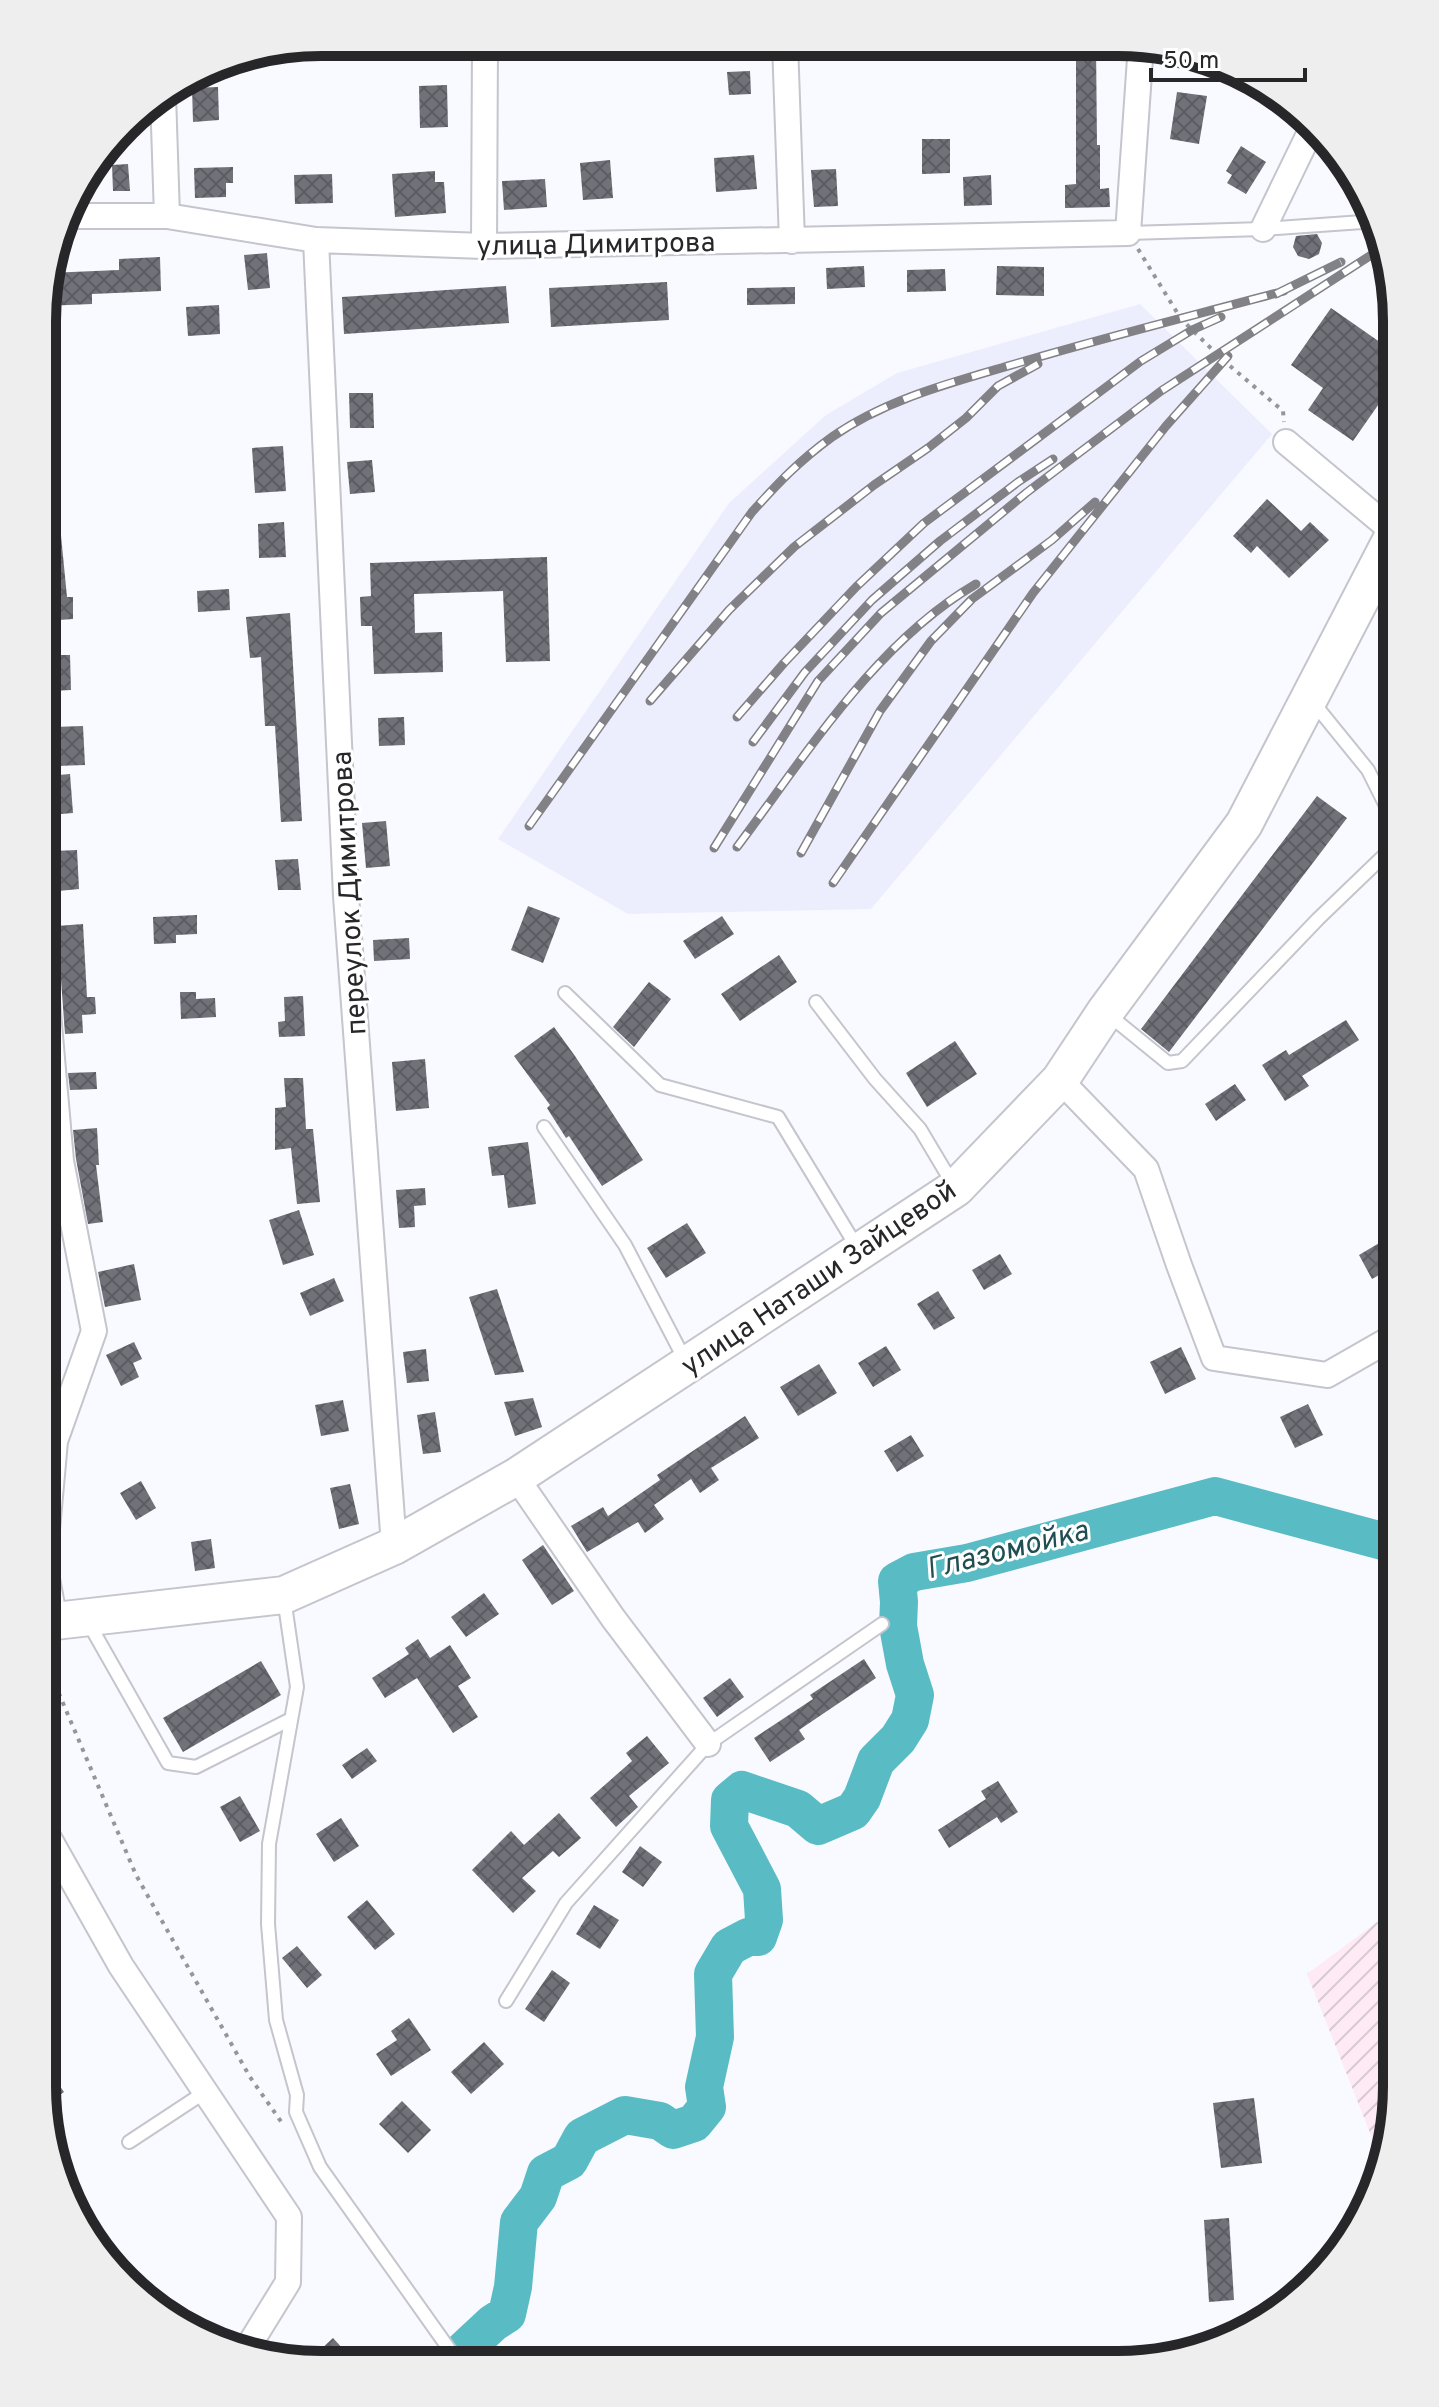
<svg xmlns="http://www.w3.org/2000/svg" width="1439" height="2407" viewBox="0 0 1439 2407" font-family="Overpass,sans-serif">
	<defs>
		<pattern id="industrial-furrows" width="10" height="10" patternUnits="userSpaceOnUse" patternTransform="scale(2)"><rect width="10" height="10" fill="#fdeaf4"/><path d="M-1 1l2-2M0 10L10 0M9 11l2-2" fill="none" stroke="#d9c9d1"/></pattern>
		<pattern id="building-cross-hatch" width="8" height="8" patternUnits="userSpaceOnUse" patternTransform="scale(2)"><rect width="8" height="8" fill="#707179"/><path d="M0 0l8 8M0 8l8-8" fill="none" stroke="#5c5d63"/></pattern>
	</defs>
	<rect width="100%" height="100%" fill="#f9faff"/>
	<path fill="#eceefe" d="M1140 304 1272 434 871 909 628 914 498 839 729 503 826 415 897 373Z"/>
	<path fill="url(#industrial-furrows)" d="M1385 1916H1396V2104L1384 2168 1307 1974Z"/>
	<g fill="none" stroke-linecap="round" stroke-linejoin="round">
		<path stroke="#59bcc5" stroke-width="38" d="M450 2363 493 2323 507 2314 513 2287 519 2222 538 2197 546 2173 569 2161 582 2137 625 2115 660 2121 673 2130 694 2123 707 2107 704 2087 715 2037 713 1974 729 1947 748 1937H758L764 1920 762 1889 729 1826 730 1800 742 1790 798 1809 818 1826 853 1811 862 1798 876 1761 898 1739 910 1720 915 1695 905 1664 898 1626 899 1602 897 1581 914 1572 967 1563 1215 1496 1397 1545"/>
	</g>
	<path fill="url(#building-cross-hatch)" d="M1076 44H1096L1097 145H1100V189L1109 188 1110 207 1065 208V185L1076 184Z
		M750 71 751 94 729 95 727 72Z
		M447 85 448 127 420 128 419 86Z
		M218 87 219 120 193 122 192 88Z
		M1177 92 1207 96 1199 144 1170 139Z
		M922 139H950V173L922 174Z
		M1241 146 1266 162 1246 194 1227 183 1232 175 1226 171Z
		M754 155 757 189 716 192 714 158Z
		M610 160 613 198 583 200 580 163Z
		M128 164 130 191H113L112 165Z
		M233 167V183H226V197L195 198 194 168Z
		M836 169 838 206 814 207 811 170Z
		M435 171V182H444L446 213 395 217 392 174Z
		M332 174 333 203 295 204 294 175Z
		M991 175 992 205 964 206 963 177Z
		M545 179 547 207 504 210 502 181Z
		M1317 234 1322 243 1319 254 1309 259 1298 256 1293 247 1296 236Z
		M267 253 270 288 248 290 244 255Z
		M160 257 161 291 92 294V304L44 306V285L48 273 119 270V259Z
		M864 266 865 287 827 289 826 268Z
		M997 266 1044 267V296L996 295Z
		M945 269 946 291 907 292V270Z
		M667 282 669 320 551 327 549 288Z
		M506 286 509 323 344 334 342 297Z
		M795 287V304L747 305V288Z
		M219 305 220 334 188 336 186 307Z
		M1331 308 1397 354V378L1353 441 1308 410 1323 388 1291 365Z
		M349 393H373L374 428H350Z
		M283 446 286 491 255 493 252 448Z
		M372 460 375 492 350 494 347 462Z
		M1267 499 1301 531 1310 522 1329 540 1289 578 1257 546 1251 553 1233 536Z
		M59 515 67 597H73V619L44 621V516Z
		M284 522 286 557 259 558 258 524Z
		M547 557 550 661 506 662 503 591 414 594 415 633 442 632 443 672 374 674 372 626H361L360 597 371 596 370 563Z
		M229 589 230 610 198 612 197 591Z
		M290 613 302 821 281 822 275 726H265L261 657 250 658 246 617Z
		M49 655H70L71 690 50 691Z
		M404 717 405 745 379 746 378 718Z
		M83 726 85 765 56 766 54 727Z
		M70 774 73 813 49 815 47 776Z
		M1317 796 1347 818 1169 1052 1141 1029Z
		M386 821 390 866 366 868 362 823Z
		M77 850 79 889 58 891 55 851Z
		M298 859 301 890H278L275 860Z
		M528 906 560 918 543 963 511 950Z
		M197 915V934L176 935V943L154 944 153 917Z
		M722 916 734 934 695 959 683 941Z
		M83 924 87 997H95L96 1014 82 1015 83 1033 65 1034 57 926Z
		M409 938 410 959 374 961 373 940Z
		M779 955 797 982 740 1021 721 994Z
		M649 982 671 999 634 1047 613 1027Z
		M180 992H196V999L215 998 216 1017 181 1019Z
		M303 996 305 1036 279 1037 278 1022 285 1021 284 997Z
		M1346 1020 1359 1040 1302 1076 1309 1086 1285 1101 1262 1065 1286 1050 1289 1055Z
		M554 1027 575 1056 643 1160 602 1186 569 1136 566 1138 547 1108 550 1105 514 1056Z
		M955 1041 977 1074 927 1107 906 1073Z
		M425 1059 429 1108 396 1111 392 1062Z
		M96 1072 97 1089 70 1090 68 1073Z
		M284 1078H303L306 1129H313L320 1202 297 1204 291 1148 275 1150V1108L286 1107Z
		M1235 1084 1246 1100 1216 1121 1205 1104Z
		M97 1128 99 1165H96L103 1222 88 1224 76 1159 73 1130Z
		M528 1142 536 1204 508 1208 504 1175 492 1176 488 1147Z
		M425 1188 426 1205 414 1206 415 1227 399 1228 396 1190Z
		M299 1210 314 1255 283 1265 269 1220Z
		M687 1223 706 1253 666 1278 647 1248Z
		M1386 1239 1397 1258 1385 1264 1388 1270 1372 1279 1359 1255Z
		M1000 1254 1012 1274 984 1290 972 1270Z
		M134 1264 141 1300 105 1307 98 1272Z
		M334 1278 344 1301 310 1316 300 1293Z
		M497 1289 524 1372 495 1375 469 1297Z
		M938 1291 955 1318 934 1330 917 1304Z
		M134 1342 142 1359 133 1363 139 1377 121 1386 106 1355Z
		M886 1346 901 1370 873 1387 858 1363Z
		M1181 1347 1196 1379 1165 1394 1150 1362Z
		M426 1349 429 1381 407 1383 403 1352Z
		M819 1364 837 1393 798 1416 780 1387Z
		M533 1398 542 1427 515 1436 504 1402Z
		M343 1400 349 1431 321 1436 315 1405Z
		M1308 1404 1323 1435 1295 1448 1280 1417Z
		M435 1412 441 1452 423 1454 417 1415Z
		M745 1416 759 1438 711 1468 719 1480 700 1493 691 1479 654 1505 664 1519 645 1533 638 1522 587 1552 571 1526 603 1507 608 1516 660 1480 657 1475Z
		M911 1435 924 1456 897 1472 884 1451Z
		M141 1481 156 1508 136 1520 120 1493Z
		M350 1484 359 1524 339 1529 330 1488Z
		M211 1539 215 1568 195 1571 191 1542Z
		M543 1545 574 1591 552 1605 522 1560Z
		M484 1593 499 1614 466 1637 451 1617Z
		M418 1639 430 1658 450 1645 471 1678 458 1686 478 1717 453 1733 417 1678 385 1698 372 1678 409 1654 405 1648Z
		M864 1659 876 1678 799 1730 805 1739 770 1762 754 1738 813 1699 810 1695Z
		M261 1661 281 1695 183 1752 163 1718Z
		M730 1678 744 1697 717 1717 703 1698Z
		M647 1736 669 1763 629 1796 638 1807 616 1827 590 1798 632 1761 626 1753Z
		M367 1748 377 1761 352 1779 342 1765Z
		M998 1781 1018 1812 1001 1823 997 1817 949 1848 938 1830 986 1799 981 1791Z
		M240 1796 260 1831 240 1842 220 1807Z
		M559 1813 581 1838 559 1857 553 1851 522 1878 536 1891 513 1913 472 1870 511 1831 524 1845Z
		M341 1818 359 1846 334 1862 316 1834Z
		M640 1846 662 1862 643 1887 622 1872Z
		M367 1900 395 1934 375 1950 347 1917Z
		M594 1905 619 1920 600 1949 576 1934Z
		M297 1946 322 1975 307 1988 282 1958Z
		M552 1970 570 1983 544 2022 525 2009Z
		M409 2018 431 2050 391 2076 376 2054 397 2040 391 2031Z
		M484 2042 504 2064 471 2094 451 2072Z
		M42 2061 64 2092 46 2105 42 2086Z
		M1254 2098 1262 2163 1221 2168 1213 2103Z
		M402 2101 431 2130 408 2153 379 2124Z
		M1229 2218 1234 2300 1209 2302 1204 2220Z
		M333 2338 356 2363H328L318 2352Z"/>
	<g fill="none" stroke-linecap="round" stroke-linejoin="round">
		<defs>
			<path id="lane" d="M1128 233 1263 229 1377 221
				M1312 701 1368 770 1397 828
				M565 993 660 1085 778 1117 858 1249
				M816 1002 875 1079 920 1129 954 1186
				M1109 1015 1168 1063 1182 1061 1318 919 1397 843
				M544 1127 625 1245 686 1362
				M284 1598 297 1687 269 1844 268 1924 276 2020 297 2095 296 2112 320 2167 459 2363
				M88 1622 168 1763 196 1767 291 1719
				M506 2001 566 1903 708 1744 882 1624
				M129 2142 205 2092"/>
			<path id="street" d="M785 43 792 241
				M163 95 167 216
				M65 216H167L316 240 484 246 1128 233 1141 44
				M1263 229 1311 130
				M316 240 346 896 394 1546
				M484 246 485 42
				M1286 442 1395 533 1397 537
				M43 956 61 1161 94 1331 55 1441 44 1563 55 1621
				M1060 1080 1146 1169 1179 1265 1214 1358 1327 1375 1397 1335
				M516 1477 613 1618 708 1744
				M42 1826 121 1966 289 2217 288 2282 248 2347"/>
			<path id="secondary" d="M43 1625 55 1621 284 1595 394 1546 516 1477 956 1188 1060 1080 1105 1012 1244 824 1397 529"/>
		</defs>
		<use href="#lane" stroke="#c4c5cd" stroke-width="16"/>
		<use href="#street" stroke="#c4c5cd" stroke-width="28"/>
		<use href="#secondary" stroke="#c4c5cd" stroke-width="40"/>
		<path stroke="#95969a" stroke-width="4" stroke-dasharray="4 6" stroke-linecap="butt" d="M1138 249 1181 319 1223 360 1283 411 1284 422
			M43 1656 136 1875 250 2077 282 2123"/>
		<use href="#lane" stroke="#fff" stroke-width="12"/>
		<use href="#street" stroke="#fff" stroke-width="24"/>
		<use href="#secondary" stroke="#fff" stroke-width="36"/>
		<defs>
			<path id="rail" d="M1276 294 1341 262
				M650 701 729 610 794 547 874 485 928 448 966 418 998 386 1038 364
				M737 717 784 663 856 587 924 523 1141 361 1192 330 1221 317
				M753 742 805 672 872 600 940 541 1018 482 1053 459
				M529 826 752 512C779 482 799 461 832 437 888 398 954 382 1018 363 1106 337 1195 315 1284 291
				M737 847C806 755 875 643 976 584
				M714 848 818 681 881 613 1026 493 1161 391 1382 248
				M801 853 880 711 931 641 972 599 1052 540 1095 502
				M833 883 1033 593 1166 426 1228 356"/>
		</defs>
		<use href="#rail" stroke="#828286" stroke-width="9"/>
		<use href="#rail" stroke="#fff" stroke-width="6" stroke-dasharray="18" stroke-linecap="butt"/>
	</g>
	<g text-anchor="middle" stroke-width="6" stroke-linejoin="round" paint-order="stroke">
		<g font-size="28" fill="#27272a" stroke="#fff">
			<text transform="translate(596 243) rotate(-1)" y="10">улица Димитрова</text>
			<text transform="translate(348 893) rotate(-93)" y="10">переулок Димитрова</text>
			<text transform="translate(818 1277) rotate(-34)" y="10">улица Наташи Зайцевой</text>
		</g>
		<g font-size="30" font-style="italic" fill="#214e52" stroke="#fff">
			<text transform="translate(1007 1549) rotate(-14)" y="10">Глазомойка</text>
		</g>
	</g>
	<path d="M0 0H1439V2407H0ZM321 56H1118A265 265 0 0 1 1383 321V2086A265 265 0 0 1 1118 2351H321A265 265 0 0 1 56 2086V321A265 265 0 0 1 321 56Z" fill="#eee" fill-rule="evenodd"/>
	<path fill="none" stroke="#27272a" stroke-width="10" d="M321 56H1118A265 265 0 0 1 1383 321V2086A265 265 0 0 1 1118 2351H321A265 265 0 0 1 56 2086V321A265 265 0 0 1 321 56Z"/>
	<path d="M1151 68v12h154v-12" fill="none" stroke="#27272a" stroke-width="4"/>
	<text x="1163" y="68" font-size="24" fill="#27272a" stroke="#ffffff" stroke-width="6" paint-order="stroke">50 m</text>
</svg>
